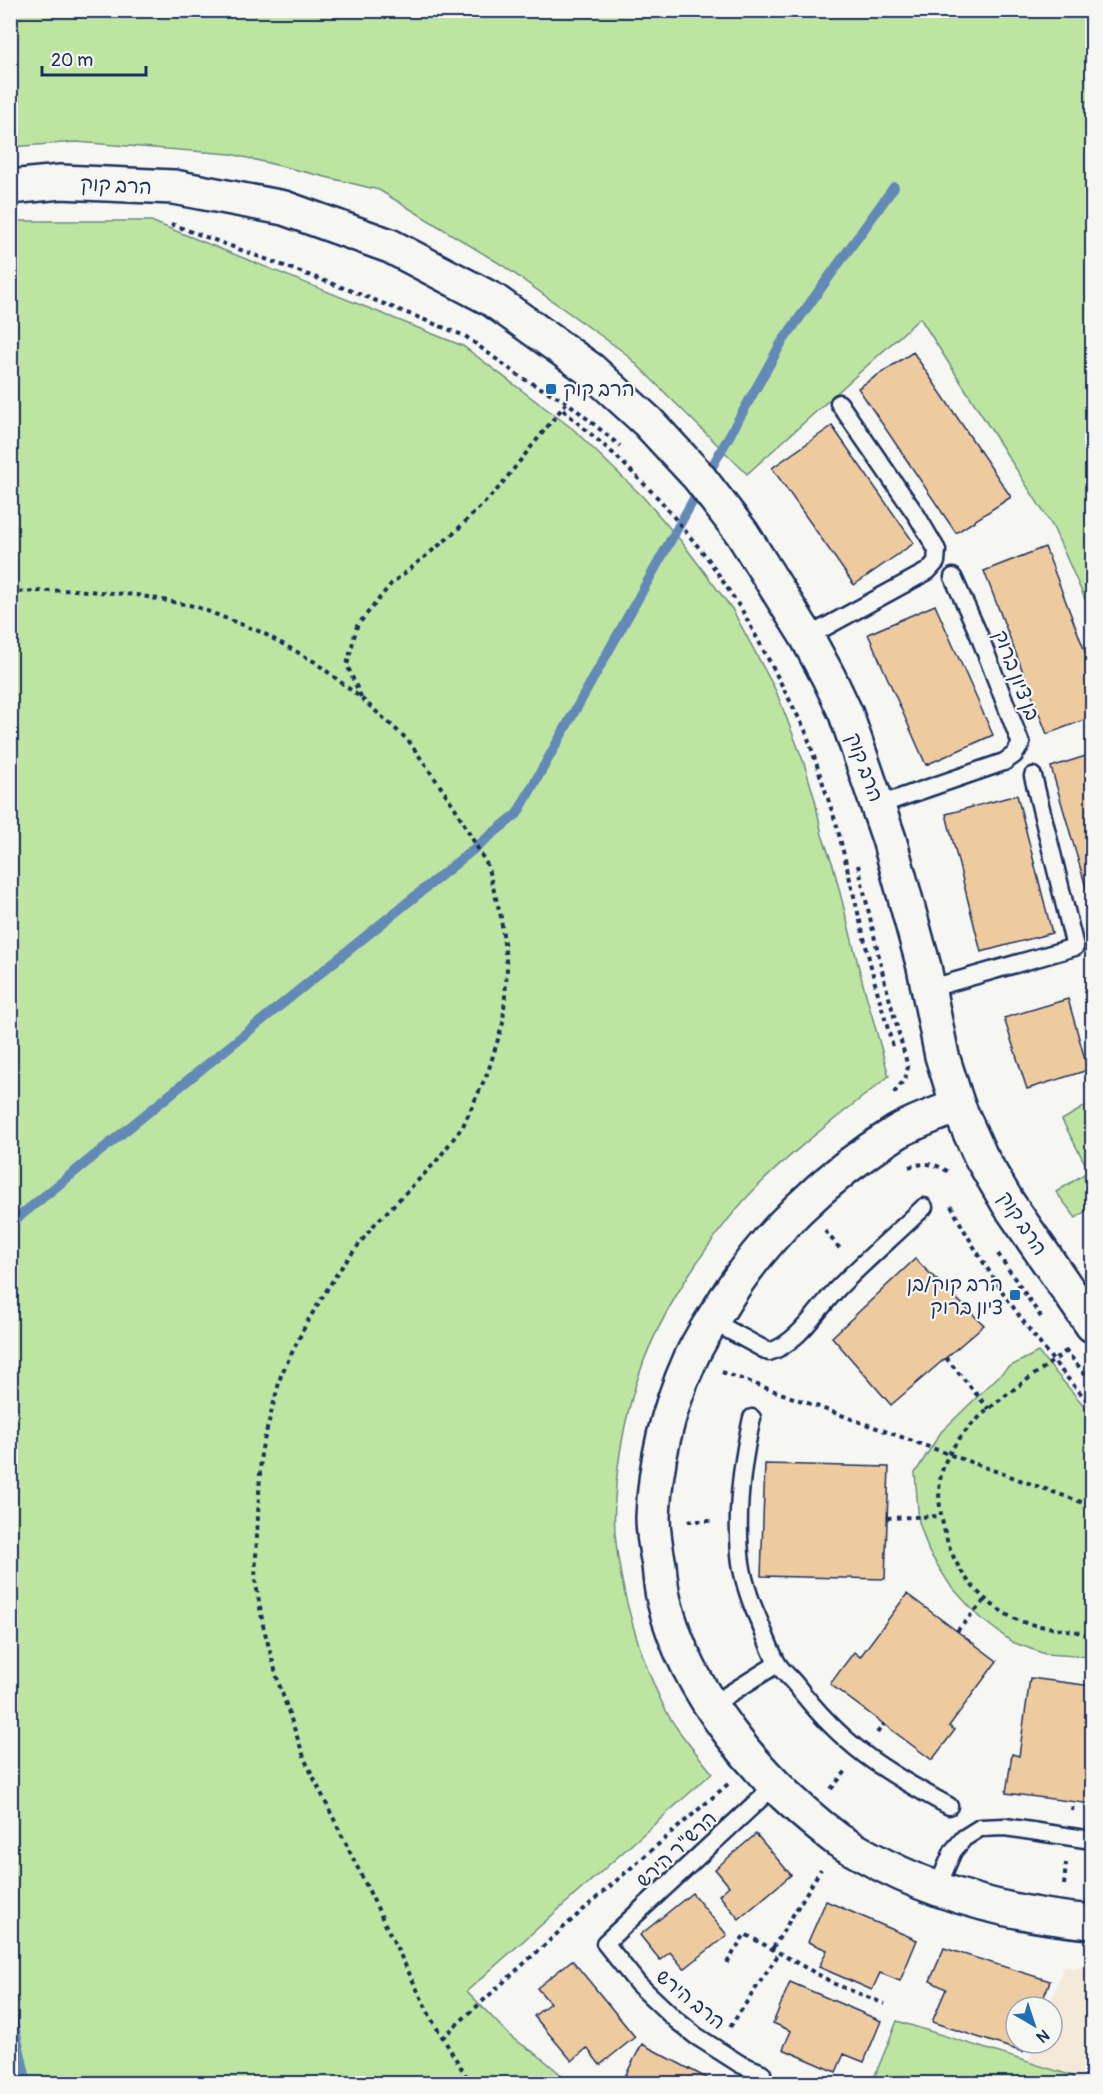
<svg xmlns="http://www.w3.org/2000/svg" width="1103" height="2094" viewBox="0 0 1103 2094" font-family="Pangolin,'Playpen Sans Hebrew',sans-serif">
	<rect width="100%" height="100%" fill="#f6f6f2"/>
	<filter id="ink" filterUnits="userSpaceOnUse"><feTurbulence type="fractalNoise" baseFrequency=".0167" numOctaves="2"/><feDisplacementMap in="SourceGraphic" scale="12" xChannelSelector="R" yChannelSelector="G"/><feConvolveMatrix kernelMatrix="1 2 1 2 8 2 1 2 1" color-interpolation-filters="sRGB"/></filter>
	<g filter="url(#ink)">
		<path fill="#f4e9d9" d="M1064 1967 1092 1968V2083H1075L1072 2076 1028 2062 1035 2043H1052V2007H1049Z"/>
		<path fill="#bde5a1" stroke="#6c8a80" stroke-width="1.5" d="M11 10 1092 11V615L1053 527 920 318 747 474 625 353 502 265 379 190 231 154 76 142 11 147Z
			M11 221H151L463 346 573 429 643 497 681 541 732 609 776 691 804 763 815 800 822 835 833 865 863 984 889 1076C842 1114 792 1150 751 1193 727 1218 707 1247 688 1276 670 1305 652 1336 641 1369 624 1416 612 1483 615 1533 620 1590 639 1656 664 1707 676 1731 696 1752 712 1773L467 1991 512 2038 538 2055 571 2083H11Z
			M1092 1102V1206L1076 1218 1056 1192 1089 1171 1062 1120Z
			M1038 1352 1092 1415V1657L1045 1654 1012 1642 979 1617 950 1585 929 1552 919 1522 915 1473 941 1432 1007 1368Z
			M897 2021 1073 2076 1075 2083H872Z"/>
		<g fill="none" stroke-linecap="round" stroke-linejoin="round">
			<path stroke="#638ab6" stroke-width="10" d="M10 1224 517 814 782 342 894 187
				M10 2007 27 2084"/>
		</g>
		<path fill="#eeca9f" stroke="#1b2f5e" stroke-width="1.5" d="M913 352 1011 497 956 533 858 388Z
			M832 426 914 543 854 585 772 468Z
			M1045 547 1092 670V717L1047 734 984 571Z
			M935 605 993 735 926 765 868 634Z
			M1092 754V908L1051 767Z
			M1017 795 1052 933 981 952 946 814Z
			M1068 999 1088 1070 1027 1089 1004 1018Z
			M915 1259 984 1325 891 1405 832 1337Z
			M765 1464 889 1467 885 1579 761 1576Z
			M907 1594 997 1661 949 1726 955 1730 932 1760 830 1684 854 1652 860 1657Z
			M1030 1678 1092 1686V1804L1006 1793 1012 1754 1019 1756Z
			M756 1834 791 1875 739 1919 719 1895 729 1886 715 1869Z
			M692 1893 727 1935 684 1969 670 1952 660 1960 640 1935Z
			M826 1901 917 1940 900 1981 880 1973 872 1990 819 1967 827 1950 808 1942Z
			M944 1948 1050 1981 1040 2007H1016V2043H1026L1023 2052 932 2022 946 1989 930 1981Z
			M572 1960 635 2037 600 2065 587 2048 572 2061 534 2016 550 2003 537 1988Z
			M790 1982 881 2021 864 2062 844 2054 836 2072 783 2049 791 2031 773 2023Z
			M642 2044 718 2084H621Z"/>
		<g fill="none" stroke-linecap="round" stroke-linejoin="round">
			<defs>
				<path id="service" d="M807 637 928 571 936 562 937 550 917 516 839 403
					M879 805 1004 762 1014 755 1021 744 979 635 953 577
					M928 989 1075 947 1033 776
					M712 1321 769 1352C798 1344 818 1308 839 1287 866 1260 896 1234 924 1207
					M752 1418C742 1462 736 1508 740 1554 742 1578 750 1601 760 1623 765 1636 770 1649 776 1661 780 1670 790 1677 796 1685 842 1745 883 1771 949 1806
					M710 1706 777 1664
					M937 1888 953 1851 964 1838 980 1828 1005 1827 1092 1840
					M762 2073 740 2064 696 2036 676 2020 638 1984 605 1943 775 1785"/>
				<path id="minor" d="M958 1106C938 1114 916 1121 897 1132 826 1176 763 1236 720 1308 709 1325 698 1342 690 1360 668 1409 655 1464 653 1517 653 1533 656 1550 659 1565 660 1577 661 1589 664 1601 687 1695 762 1783 838 1840 846 1845 855 1850 864 1855 933 1894 1013 1915 1092 1922"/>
				<path id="tertiary" d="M10 187 61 182 174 187 284 208 390 246 493 300 591 370 648 422 698 476 742 533 807 637 829 678 846 714 889 839 924 967 942 1056 958 1106 981 1157 1008 1203 1092 1325"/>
			</defs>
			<use href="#service" stroke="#1b2f5e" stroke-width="21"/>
			<use href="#minor" stroke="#1b2f5e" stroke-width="38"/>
			<use href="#tertiary" stroke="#1b2f5e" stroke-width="38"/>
			<path stroke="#1b2f5e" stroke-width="4" stroke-dasharray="4.5 4.5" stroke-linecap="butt" d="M171 224 349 290 465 336 522 378 567 402 620 446
				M563 410 615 455 660 500 709 560 743 612 772 666 806 732 837 826 875 983 893 1047
				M10 592 74 590 137 595 194 606 261 632 315 662 361 698 408 740 454 806 487 865 501 917 507 969 503 1023 488 1072 463 1126 435 1163 373 1226 338 1272 307 1322 281 1375 261 1452 255 1578 263 1625 278 1681 305 1760 432 2020 471 2084
				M361 697 347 665 357 626 391 584 453 534 496 491 567 402
				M858 865 884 979 908 1067 905 1079 894 1093
				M909 1167C924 1162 937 1163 950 1173
				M951 1206C988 1276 1039 1348 1092 1406
				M825 1231 842 1251
				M998 1254 1041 1317
				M1065 1350 1092 1382
				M1066 1351C1028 1382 958 1420 943 1468 935 1491 941 1519 947 1540 958 1575 981 1601 1013 1618 1037 1630 1068 1626 1092 1637
				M946 1358 989 1409
				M722 1372 1092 1506
				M887 1518 941 1516
				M688 1521H714
				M957 1631 985 1600
				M1089 1686 1092 1663
				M877 1733 884 1724
				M831 1789 846 1771
				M1072 1811 1073 1802
				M1064 1885 1066 1863
				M773 1948 821 1869
				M727 1963 745 1934 837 1985 885 2004
				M730 2027 780 1952
				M442 2038 594 1900 728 1784"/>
			<use href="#service" stroke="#f6f6f2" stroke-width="16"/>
			<use href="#minor" stroke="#f6f6f2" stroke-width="33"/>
			<use href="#tertiary" stroke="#f6f6f2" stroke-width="33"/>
		</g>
	</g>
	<g fill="#1f6fb2" stroke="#f6f6f2" stroke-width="2">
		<rect x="545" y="383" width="12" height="12" rx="3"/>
		<rect x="1009" y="1289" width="12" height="12" rx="3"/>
	</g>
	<g text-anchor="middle" stroke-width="4.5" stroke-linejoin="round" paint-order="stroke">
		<g font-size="20" fill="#1b2f5e" stroke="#f6f6f2">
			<text transform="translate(116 185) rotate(3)" y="7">הרב קוק</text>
			<text transform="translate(1017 675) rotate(69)" y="7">בן ציון ברוק</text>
			<text transform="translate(865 767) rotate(70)" y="7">הרב קוק</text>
			<text transform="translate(1023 1223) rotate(57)" y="7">הרב קוק</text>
			<text transform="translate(676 1849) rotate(-43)" y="7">הרש"ר הירש</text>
			<text transform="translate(691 1999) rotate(39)" y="7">הרב הירש</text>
		</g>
		<g font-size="20" fill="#1b2f5e" stroke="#f6f6f2" text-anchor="start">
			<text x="563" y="396">הרב קוק</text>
			<text x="1003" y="1291" text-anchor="end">הרב קוק/בן<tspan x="1003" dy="23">ציון ברוק</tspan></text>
		</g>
	</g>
	<rect width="1103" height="2094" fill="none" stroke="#f6f6f2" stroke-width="36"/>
	<rect x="18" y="18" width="1067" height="2058" fill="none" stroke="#1b2f5e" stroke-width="2" filter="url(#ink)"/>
	<g transform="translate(1034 2025) rotate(141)"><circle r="28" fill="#f6f6f2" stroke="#9ea6b7" stroke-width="1.5"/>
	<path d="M0-4.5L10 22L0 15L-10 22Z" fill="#1f6fb2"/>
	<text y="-9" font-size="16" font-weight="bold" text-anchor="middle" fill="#1b2f5e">N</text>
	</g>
	<path d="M42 66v9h104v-9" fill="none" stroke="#1b2f5e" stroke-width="3"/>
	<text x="51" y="66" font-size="18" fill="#1b2f5e" stroke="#f6f6f2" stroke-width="4.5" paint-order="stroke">20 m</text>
</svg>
